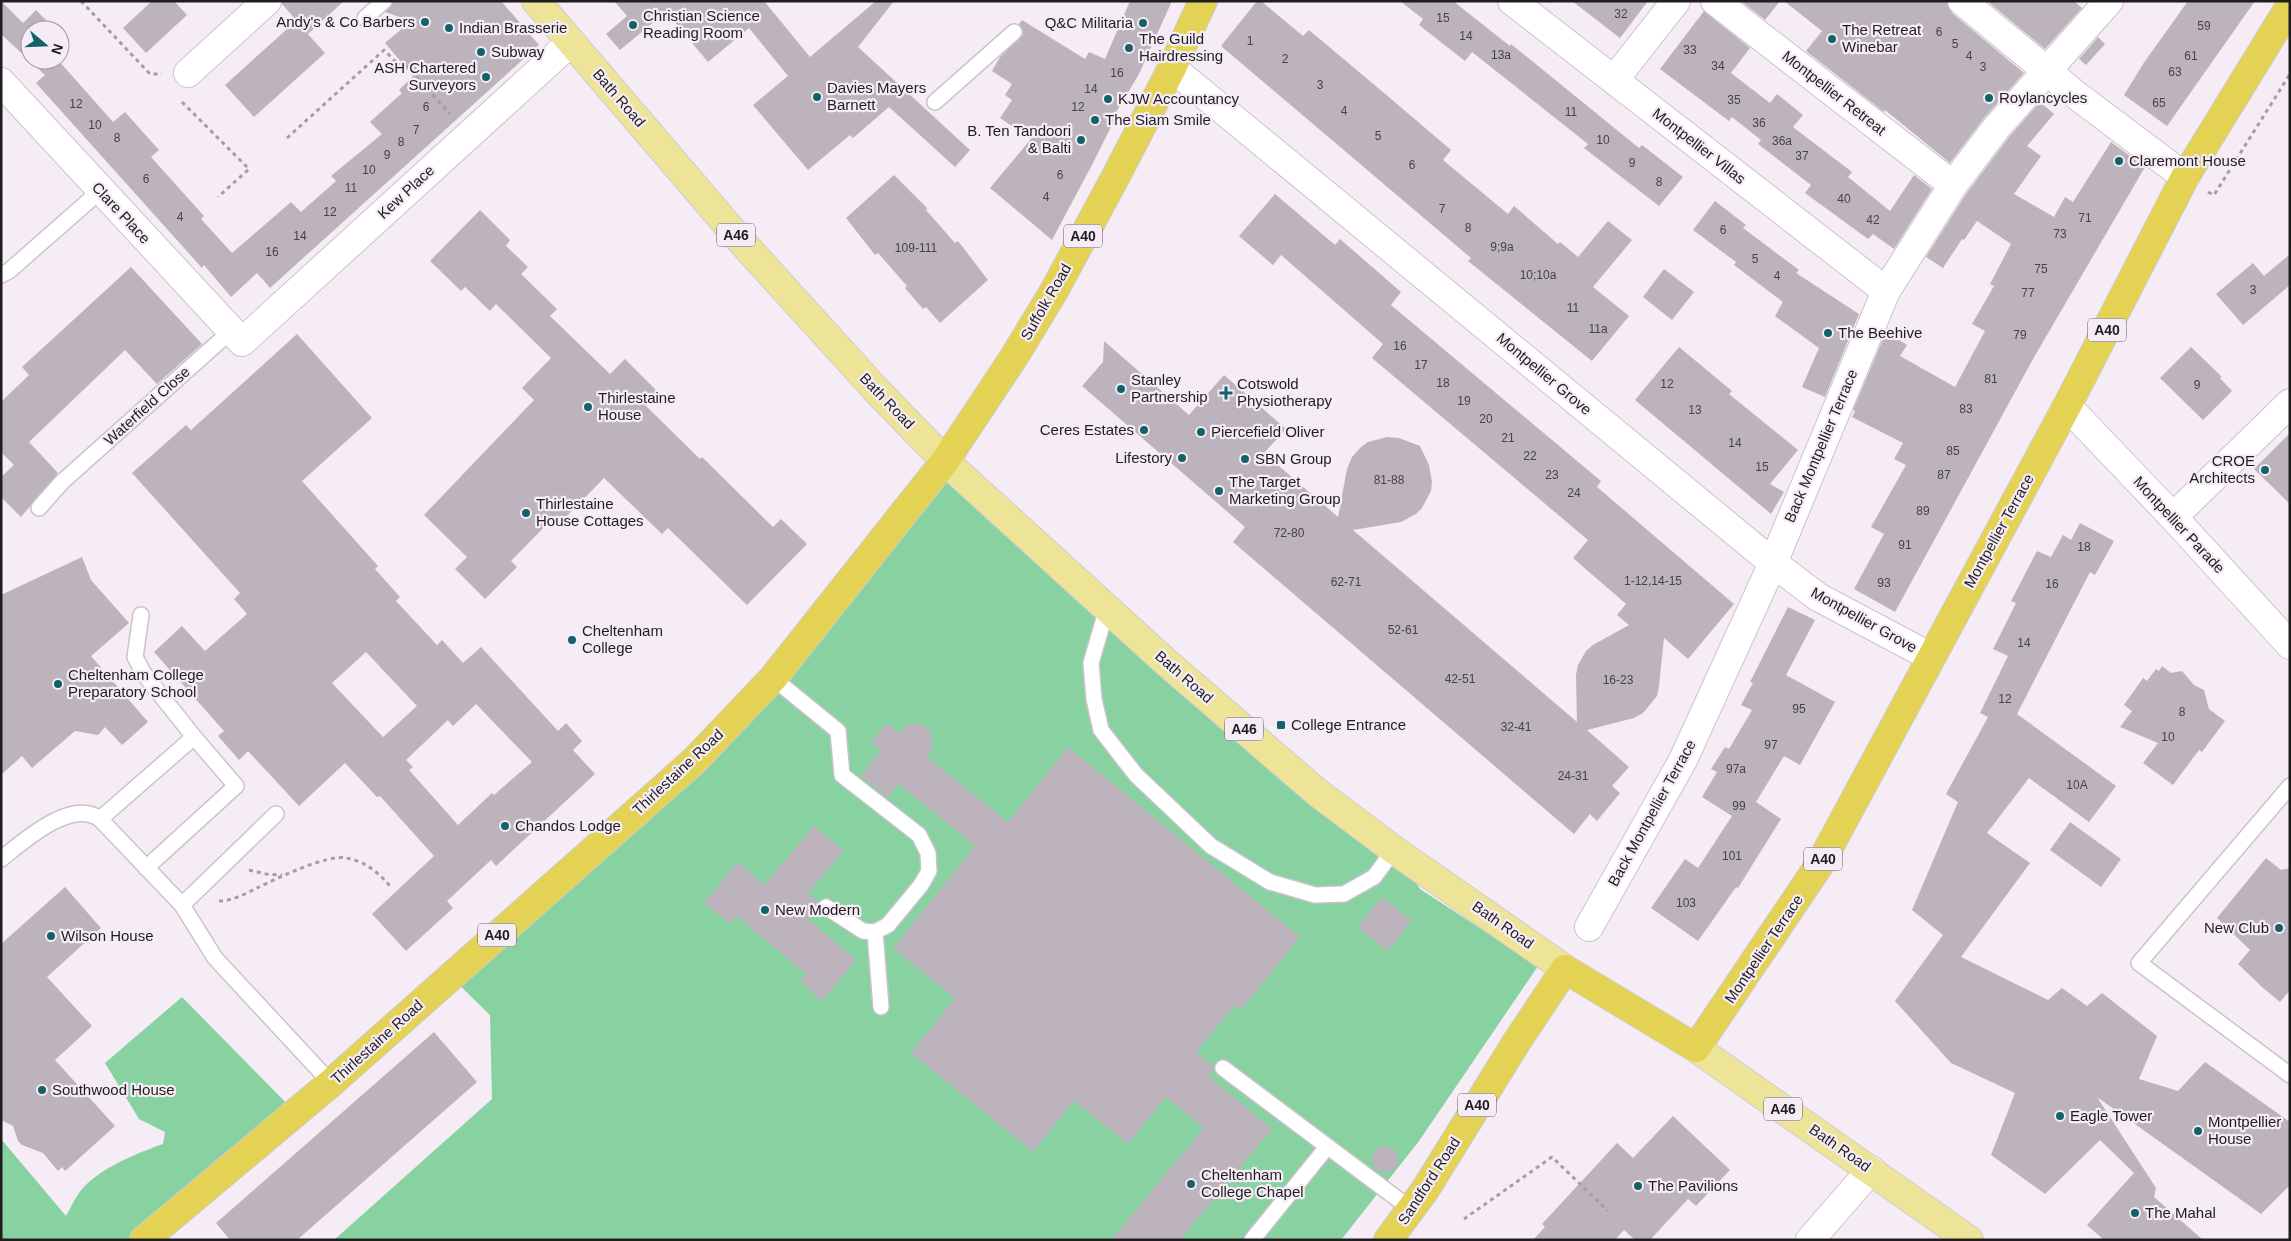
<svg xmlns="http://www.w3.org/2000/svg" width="2291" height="1241" viewBox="0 0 2291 1241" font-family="Helvetica,sans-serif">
	<rect width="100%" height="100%" fill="#f5ecf6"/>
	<path fill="#87d2a0" d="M945 461 1394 850 1420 889 1538 966 1419 1141 1341 1240H334L492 1099 490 1015 450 976 694 761Z
		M182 997 296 1113 144 1240H1V1139L66 1216C70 1209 74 1200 79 1193 95 1170 137 1153 163 1144L165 1132 139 1119 105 1063Z"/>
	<path fill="#bcb3bd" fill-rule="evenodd" d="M1 1 23 23 36 10 56 30H30V60H58L113 122 125 112 159 150 151 157 204 216 201 219 232 253 291 202 301 212 336 181 331 176 382 134 370 122 402 93 399 90 413 76 385 43 411 21 385 12 393 1H501L539 45 270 288 257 273 231 297 204 265 202 268 36 83 45 75 1 34Z
		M152 1H174L187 15 146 53 123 28Z
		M282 1H344L308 34 282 4Z
		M614 1H764L810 57 876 1H894L858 47 970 150 955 167 889 107 853 138 850 135 808 170 753 105 788 76 749 28 708 62 666 12 620 50 606 34 627 16Z
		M1130 1H1172L1139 74 1115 114 1117 115 1094 161 1052 240 990 188 1031 139 1000 118 1012 100 1005 95 1012 84 992 71 1000 57 1023 35V30L1019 24 1022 20 1085 59 1089 52 1105 59Z
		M1257 1H1261L1303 36 1309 30 1390 98 1451 150 1443 160 1508 214 1514 206 1558 244 1560 242 1578 257 1608 221 1632 240 1593 287 1629 316 1592 361 1468 261 1471 258 1221 46Z
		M1400 1H1453L1510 46 1511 44 1639 148 1642 145 1683 177 1659 206 1584 148 1588 144 1472 52 1465 61 1419 25 1423 19Z
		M1572 1H1648L1620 38Z
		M1741 1H1780L1765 20Z
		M1784 1H1947L1952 13 2024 73 1985 117 1950 163 1885 110 1884 112 1806 51 1822 31Z
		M1987 1H2074L2082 8 2045 49Z
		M2188 1H2255L2167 126 2124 95 2143 64Z
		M1704 11 1750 48 1731 73 1770 103 1777 94 1803 115 1793 127 1852 172 1848 177 1890 211 1914 175 1932 189 1894 249 1873 234 1868 239 1805 193 1811 185 1758 144 1761 140 1732 117 1729 121 1660 69Z
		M296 21 325 53 254 117 225 85Z
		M2098 37 2105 44 2086 65 2079 59Z
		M2040 102 2054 114 2027 146 2041 156 2014 194 2054 217 2065 197 2073 202 2111 142 2145 167 2033 359 1895 612 1854 589 1884 534 1871 527 1906 465 1894 459 1903 443 1852 417 1855 411 1853 410 1886 332 1907 345 1900 356 1955 387 1985 331 1972 324 1994 286 1990 284 2011 244 1977 221 1964 240 1962 239 1943 268 1926 257 1966 194 2009 137Z
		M894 175 927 208 926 210 955 243 958 241 988 280 940 323 926 307 923 309 905 288 907 286 878 253 875 255 846 218Z
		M1275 194 1335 245 1340 239 1401 292 1391 305 1601 481 1597 487 1734 604 1688 659 1664 638 1659 686 1657 696 1643 713 1634 718 1587 730 1629 767 1612 786 1620 793 1597 821 1590 814 1574 834 1233 542 1245 527 1082 386 1103 362 1104 341 1189 415 1224 375 1286 429 1264 453 1338 517 1347 469 1352 457 1360 448 1368 442 1387 437 1399 438 1420 446 1429 465 1432 482 1431 491 1422 508 1416 514 1401 522 1353 530 1577 722 1576 675 1578 665 1586 651 1593 645 1629 625 1617 615 1626 604 1573 558 1588 540 1372 358 1383 344 1281 255 1273 265 1239 236Z
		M1715 201 1746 225 1743 228 1799 270 1796 273 1859 314 1825 397 1802 387 1819 348 1775 316 1783 302 1734 265 1736 262 1693 230Z
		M480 210 510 240 506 246 528 267 521 274 557 309 550 316 610 374 625 359 659 393 646 406 700 459 702 457 773 527 781 519 807 544 747 605 668 528 662 534 604 478 558 525 552 519 511 561 517 567 485 599 455 569 467 557 424 515 534 400 522 388 551 358 496 304 490 311 465 287 461 291 430 261Z
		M2290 254V285L2243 325 2216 294 2253 263 2264 276Z
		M131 267 202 344 157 384 125 350 29 442 58 473 21 517 1 497V477L14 465 1 452V402L29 375 22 367Z
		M1664 269 1694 292 1672 320 1643 297Z
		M297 334 372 418 302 481 378 566 375 569 400 597 396 601 437 645 442 640 463 663 481 647 558 731 566 723 582 741 573 750 595 774 496 866 491 860 447 901 453 908 406 951 372 914 434 856 380 796 377 797 345 763 299 806 248 751 239 760 218 736 224 731 154 652 182 626 205 651 247 614 234 599 240 593 132 473 186 425 191 430ZM366 652 417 706 383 737 332 683ZM476 704 532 762 494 795 492 793 458 825 409 770 413 767 406 760 448 720 453 726Z
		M1679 347 1732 391 1729 394 1798 450 1770 484 1784 492 1771 514 1635 400Z
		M2191 347 2222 377 2220 378 2232 391 2203 420 2160 378Z
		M2290 433V504L2254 469Z
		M2080 523 2114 541 2095 575 2090 572 2017 714 2116 786 2089 822 2029 778 1987 833 2030 863 1961 957 2048 1000 2062 988 2087 1006 2102 993 2157 1036 2139 1079 2178 1091 2205 1062 2290 1122V1185L2261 1214 2097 1097 2156 1188 2154 1197 2203 1240H2104L2087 1225 2134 1173 2100 1140 2045 1194 1991 1155 2015 1093 1951 1063 1895 1001 1943 935 1912 910 1958 802 1946 794 1988 717 1980 713 2008 656 1993 649 2016 603 2011 601 2037 551 2051 557 2063 535 2071 540Z
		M82 557 91 580 129 623 91 656 148 722 122 745 105 727 98 735 75 731 32 768 22 756 1 775V595Z
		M1788 607 1815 620 1786 675 1835 702 1800 765 1784 756 1756 802 1781 819 1738 888 1736 887 1698 941 1651 908 1685 859 1698 868 1732 816 1702 797 1717 772 1711 769 1725 747 1729 749 1752 710 1741 705 1753 683 1750 682Z
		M2162 666 2171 673 2182 671 2194 685 2204 690 2209 709 2225 721 2202 752 2199 750 2173 785 2143 763 2158 743 2120 727 2132 711 2124 705 2143 678 2147 681 2156 669 2159 671Z
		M886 723 899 733 907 724 920 723 931 731 933 746 927 757 1008 822 1068 747 1300 937 1241 1010 1235 1005 1196 1052 1214 1067 1208 1076 1272 1129 1180 1240H1111L1204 1128 1166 1097 1128 1144 1074 1101 1033 1152 911 1053 955 998 893 948 975 846 899 784 888 798 861 776 881 751 871 743Z
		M2070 822 2121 859 2101 887 2050 850Z
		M814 826 844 851 808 893 818 902 817 909 808 919 856 960 822 1001 800 981 806 974 737 916 730 924 704 903 738 862 764 885Z
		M2266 858 2281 870 2290 868V990L2280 1002 2262 987 2238 964 2250 950 2217 918Z
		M65 887 101 928 47 977 92 1026 55 1060 115 1126 65 1171 62 1167 58 1171 43 1153 22 1145 18 1141 13 1126 1 1120V944Z
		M1382 897 1412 921 1387 951 1358 927Z
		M434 1032 477 1082 297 1240H230L216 1223Z
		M1673 1116 1730 1170 1696 1206 1688 1199 1650 1240H1635L1624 1230 1615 1240H1533L1545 1227 1542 1224 1617 1143 1633 1158Z
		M1372 1159a13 13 0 1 1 26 0a13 13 0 1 1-26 0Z"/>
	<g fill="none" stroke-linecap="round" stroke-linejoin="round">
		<defs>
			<path id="lane" d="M365 18 384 1
				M935 102 1014 32
				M1 275 9 271 100 191
				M39 508 62 482 231 331
				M1107 608 1091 663 1094 699 1101 730 1136 775 1211 846 1270 882 1315 895 1344 894 1374 877 1394 850
				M141 615 135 657 144 674 194 737
				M773 678 838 731 842 775 919 835 928 853 929 871 921 885 888 925 875 932 863 931 826 907
				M2290 786 2139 963 2290 1075
				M100 819 194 737 236 786 146 868
				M1 859C24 841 71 798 100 819L182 905 215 958 331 1083
				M182 905 276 814
				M875 932 881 1007
				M1223 1068 1411 1209
				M1252 1240 1327 1147"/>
			<path id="street" d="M1512 1 1886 291
				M1715 1 1953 185
				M1962 1 2076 95 2185 177
				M1172 68 1773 563 1818 597 1931 657
				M188 73 267 1
				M1614 80 1676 1
				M1 82 242 342 571 42
				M2067 406 2173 517 2290 645
				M2173 517 2290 403
				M1589 927 1683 760 1773 563 1886 291 1953 185 1997 127 2109 1
				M1810 1240 1871 1170"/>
			<path id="primary" d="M536 1 741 241 878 392 945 461 1167 663 1318 793 1394 850 1565 969
				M1696 1048 1969 1240"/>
			<path id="highway" d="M144 1240 331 1083 694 761 773 678 945 461 1014 357 1054 291 1116 176 1172 68 1203 1
				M1388 1240 1425 1190 1516 1043 1565 969 1696 1048 1820 864 2067 406 2185 177 2290 6"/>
		</defs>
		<use href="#lane" stroke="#cbc3cc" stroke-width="18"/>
		<use href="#street" stroke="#cbc3cc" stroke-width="30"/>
		<use href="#primary" stroke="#cecdce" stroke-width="30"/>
		<use href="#highway" stroke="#cecdce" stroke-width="30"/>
		<path stroke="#a59ea6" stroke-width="3" stroke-dasharray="4 4" stroke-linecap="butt" d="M81 1 150 74H162
			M182 102 249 169 218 197
			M287 138 384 50 399 65 403 63 450 114
			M2208 192 2214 195 2290 74
			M249 870 266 874 282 875
			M219 901C233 901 247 893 259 887 278 878 327 854 346 858 365 861 379 873 391 887
			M1464 1219 1552 1157 1608 1211"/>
		<use href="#lane" stroke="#fff" stroke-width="15"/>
		<use href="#street" stroke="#fff" stroke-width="28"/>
		<use href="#primary" stroke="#eee498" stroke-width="28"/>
		<use href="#highway" stroke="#e3d253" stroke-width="28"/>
	</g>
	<g fill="#136269" stroke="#f5ecf6" stroke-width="2">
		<circle cx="425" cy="22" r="5"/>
		<circle cx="1143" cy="23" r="5"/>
		<circle cx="633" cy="25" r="5"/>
		<circle cx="449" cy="28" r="5"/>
		<circle cx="1832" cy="39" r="5"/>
		<circle cx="1129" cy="48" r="5"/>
		<circle cx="481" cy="52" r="5"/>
		<circle cx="486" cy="77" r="5"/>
		<circle cx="817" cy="97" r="5"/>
		<circle cx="1989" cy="98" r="5"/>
		<circle cx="1108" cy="99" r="5"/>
		<circle cx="1095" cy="120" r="5"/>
		<circle cx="1081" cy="140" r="5"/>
		<circle cx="2119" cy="161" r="5"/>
		<circle cx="1828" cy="333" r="5"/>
		<circle cx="1121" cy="389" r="5"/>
		<path d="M1223.5 385.5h5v5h5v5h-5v5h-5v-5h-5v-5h5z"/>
		<circle cx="588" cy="407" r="5"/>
		<circle cx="1144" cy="430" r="5"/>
		<circle cx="1201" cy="432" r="5"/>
		<circle cx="1182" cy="458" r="5"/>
		<circle cx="1245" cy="459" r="5"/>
		<circle cx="2265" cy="470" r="5"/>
		<circle cx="1219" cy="491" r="5"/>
		<circle cx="526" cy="513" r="5"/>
		<circle cx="572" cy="640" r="5"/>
		<circle cx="58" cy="684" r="5"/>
		<rect x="1276" y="720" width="10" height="10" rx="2.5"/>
		<circle cx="505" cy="826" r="5"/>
		<circle cx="765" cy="910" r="5"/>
		<circle cx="2279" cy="928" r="5"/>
		<circle cx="51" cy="936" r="5"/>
		<circle cx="42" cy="1090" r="5"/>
		<circle cx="2060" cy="1116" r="5"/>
		<circle cx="2198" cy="1131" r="5"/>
		<circle cx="1191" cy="1184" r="5"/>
		<circle cx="1638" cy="1186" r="5"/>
		<circle cx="2135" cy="1213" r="5"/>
	</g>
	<g text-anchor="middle" stroke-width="4.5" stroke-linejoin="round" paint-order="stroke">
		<g font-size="12" fill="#474248">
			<text x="1621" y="18">32</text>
			<text x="1443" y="22">15</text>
			<text x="2204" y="30">59</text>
			<text x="1939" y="36">6</text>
			<text x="1466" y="40">14</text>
			<text x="1250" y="45">1</text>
			<text x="1955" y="48">5</text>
			<text x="1690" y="54">33</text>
			<text x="1501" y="59">13a</text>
			<text x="1969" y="60">4</text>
			<text x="2191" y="60">61</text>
			<text x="1285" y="63">2</text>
			<text x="1718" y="70">34</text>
			<text x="1983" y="71">3</text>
			<text x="2175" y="76">63</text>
			<text x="1117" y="77">16</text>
			<text x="1320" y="89">3</text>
			<text x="1091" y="93">14</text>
			<text x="1734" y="104">35</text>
			<text x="2159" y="107">65</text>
			<text x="76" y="108">12</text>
			<text x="426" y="111">6</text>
			<text x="1078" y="111">12</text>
			<text x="1344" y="115">4</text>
			<text x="1571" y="116">11</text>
			<text x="1759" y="127">36</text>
			<text x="95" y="129">10</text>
			<text x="416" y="134">7</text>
			<text x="1378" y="140">5</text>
			<text x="117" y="142">8</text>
			<text x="1603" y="144">10</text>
			<text x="1782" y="145">36a</text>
			<text x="401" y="146">8</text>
			<text x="387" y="159">9</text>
			<text x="1802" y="160">37</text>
			<text x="1632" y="167">9</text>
			<text x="1412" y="169">6</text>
			<text x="369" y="174">10</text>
			<text x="1060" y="179">6</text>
			<text x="146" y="183">6</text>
			<text x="1659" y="186">8</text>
			<text x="351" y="192">11</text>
			<text x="1046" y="201">4</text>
			<text x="1844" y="203">40</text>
			<text x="1442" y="213">7</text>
			<text x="330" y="216">12</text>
			<text x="180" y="221">4</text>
			<text x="2085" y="222">71</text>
			<text x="1873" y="224">42</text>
			<text x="1468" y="232">8</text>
			<text x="1723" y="234">6</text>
			<text x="2060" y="238">73</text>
			<text x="300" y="240">14</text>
			<text x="1502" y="251">9;9a</text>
			<text x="916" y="252">109-111</text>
			<text x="272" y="256">16</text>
			<text x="1755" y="263">5</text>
			<text x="2041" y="273">75</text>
			<text x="1538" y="279">10;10a</text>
			<text x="1777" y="280">4</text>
			<text x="2253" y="294">3</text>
			<text x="2028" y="297">77</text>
			<text x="1573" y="312">11</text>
			<text x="1598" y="333">11a</text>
			<text x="2020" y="339">79</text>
			<text x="1400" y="350">16</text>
			<text x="1421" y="369">17</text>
			<text x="1991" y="383">81</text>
			<text x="1443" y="387">18</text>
			<text x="1667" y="388">12</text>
			<text x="2197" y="389">9</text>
			<text x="1464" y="405">19</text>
			<text x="1966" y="413">83</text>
			<text x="1695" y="414">13</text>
			<text x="1486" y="423">20</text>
			<text x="1508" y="442">21</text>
			<text x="1735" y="447">14</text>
			<text x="1953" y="455">85</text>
			<text x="1530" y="460">22</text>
			<text x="1762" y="471">15</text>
			<text x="1552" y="479">23</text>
			<text x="1944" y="479">87</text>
			<text x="1389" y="484">81-88</text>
			<text x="1574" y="497">24</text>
			<text x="1923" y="515">89</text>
			<text x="1289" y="537">72-80</text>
			<text x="1905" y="549">91</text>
			<text x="2084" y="551">18</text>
			<text x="1653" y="585">1-12,14-15</text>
			<text x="1346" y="586">62-71</text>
			<text x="1884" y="587">93</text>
			<text x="2052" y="588">16</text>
			<text x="1403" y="634">52-61</text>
			<text x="2024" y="647">14</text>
			<text x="1460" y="683">42-51</text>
			<text x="1618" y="684">16-23</text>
			<text x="2005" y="703">12</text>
			<text x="1799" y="713">95</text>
			<text x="2182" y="716">8</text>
			<text x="1516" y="731">32-41</text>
			<text x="2168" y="741">10</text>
			<text x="1771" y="749">97</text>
			<text x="1736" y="773">97a</text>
			<text x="1573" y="780">24-31</text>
			<text x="2077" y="789">10A</text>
			<text x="1739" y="810">99</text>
			<text x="1732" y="860">101</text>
			<text x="1686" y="907">103</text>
		</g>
		<g fill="#f5ecf6" stroke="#605b61" stroke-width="1">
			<rect x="717" y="223.5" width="38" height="23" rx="4"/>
			<rect x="1064" y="224.5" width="38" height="23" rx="4"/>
			<rect x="2088" y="318.5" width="38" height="23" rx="4"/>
			<rect x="1225" y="717.5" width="38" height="23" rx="4"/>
			<rect x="1804" y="847.5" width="38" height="23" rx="4"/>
			<rect x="478" y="923.5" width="38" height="23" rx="4"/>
			<rect x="1458" y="1093.5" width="38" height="23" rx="4"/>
			<rect x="1764" y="1097.5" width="38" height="23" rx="4"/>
		</g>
		<g font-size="14" font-weight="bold" fill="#201d21">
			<text x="736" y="240">A46</text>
			<text x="1083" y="241">A40</text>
			<text x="2107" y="335">A40</text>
			<text x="1244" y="734">A46</text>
			<text x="1823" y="864">A40</text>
			<text x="497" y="940">A40</text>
			<text x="1477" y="1110">A40</text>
			<text x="1783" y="1114">A46</text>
		</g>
		<g font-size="15" fill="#201d21" stroke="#f5ecf6" text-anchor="start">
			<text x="643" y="21">Christian Science<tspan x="643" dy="17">Reading Room</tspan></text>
			<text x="415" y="27" text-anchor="end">Andy's &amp; Co Barbers</text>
			<text x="1133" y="28" text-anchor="end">Q&amp;C Militaria</text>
			<text x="459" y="33">Indian Brasserie</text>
			<text x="1842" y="35">The Retreat<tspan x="1842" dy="17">Winebar</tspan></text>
			<text x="1139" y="44">The Guild<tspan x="1139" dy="17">Hairdressing</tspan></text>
			<text x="491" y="57">Subway</text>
			<text x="476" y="73" text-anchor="end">ASH Chartered<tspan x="476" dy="17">Surveyors</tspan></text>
			<text x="827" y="93">Davies Mayers<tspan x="827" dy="17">Barnett</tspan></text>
			<text x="1999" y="103">Roylancycles</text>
			<text x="1118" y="104">KJW Accountancy</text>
			<text x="1105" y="125">The Siam Smile</text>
			<text x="1071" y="136" text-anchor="end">B. Ten Tandoori<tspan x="1071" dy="17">&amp; Balti</tspan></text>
			<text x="2129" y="166">Claremont House</text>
			<text x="1838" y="338">The Beehive</text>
			<text x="1131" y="385">Stanley<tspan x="1131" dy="17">Partnership</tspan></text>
			<text x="1237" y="389">Cotswold<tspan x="1237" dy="17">Physiotherapy</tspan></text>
			<text x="598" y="403">Thirlestaine<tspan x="598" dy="17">House</tspan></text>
			<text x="1134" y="435" text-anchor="end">Ceres Estates</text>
			<text x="1211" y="437">Piercefield Oliver</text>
			<text x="1172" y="463" text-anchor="end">Lifestory</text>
			<text x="1255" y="464">SBN Group</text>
			<text x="2255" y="466" text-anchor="end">CROE<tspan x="2255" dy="17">Architects</tspan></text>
			<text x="1229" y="487">The Target<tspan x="1229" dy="17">Marketing Group</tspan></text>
			<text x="536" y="509">Thirlestaine<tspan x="536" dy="17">House Cottages</tspan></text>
			<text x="582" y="636">Cheltenham<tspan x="582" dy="17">College</tspan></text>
			<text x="68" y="680">Cheltenham College<tspan x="68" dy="17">Preparatory School</tspan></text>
			<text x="1291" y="730">College Entrance</text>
			<text x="515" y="831">Chandos Lodge</text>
			<text x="775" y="915">New Modern</text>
			<text x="2269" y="933" text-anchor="end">New Club</text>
			<text x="61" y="941">Wilson House</text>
			<text x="52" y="1095">Southwood House</text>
			<text x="2070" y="1121">Eagle Tower</text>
			<text x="2208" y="1127">Montpellier<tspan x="2208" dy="17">House</tspan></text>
			<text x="1201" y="1180">Cheltenham<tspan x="1201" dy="17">College Chapel</tspan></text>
			<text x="1648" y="1191">The Pavilions</text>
			<text x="2145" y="1218">The Mahal</text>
		</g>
		<g font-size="15" fill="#201d21" stroke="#f5ecf6">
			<text transform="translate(1834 93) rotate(38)" y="5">Montpellier Retreat</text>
			<text transform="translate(619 98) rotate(49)" y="5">Bath Road</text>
			<text transform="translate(1699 146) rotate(38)" y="5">Montpellier Villas</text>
			<text transform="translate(406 192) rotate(-43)" y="5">Kew Place</text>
			<text transform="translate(121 213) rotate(47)" y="5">Clare Place</text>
			<text transform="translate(1046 302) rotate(-60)" y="5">Suffolk Road</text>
			<text transform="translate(1544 374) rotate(40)" y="5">Montpellier Grove</text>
			<text transform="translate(887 401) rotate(46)" y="5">Bath Road</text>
			<text transform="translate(147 406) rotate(-42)" y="5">Waterfield Close</text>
			<text transform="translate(1821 446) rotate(-67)" y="5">Back Montpellier Terrace</text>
			<text transform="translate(2179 525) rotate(47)" y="5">Montpellier Parade</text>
			<text transform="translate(1999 531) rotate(-61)" y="5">Montpellier Terrace</text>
			<text transform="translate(1864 620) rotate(29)" y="5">Montpellier Grove</text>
			<text transform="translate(1184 677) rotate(41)" y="5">Bath Road</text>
			<text transform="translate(678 772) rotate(-43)" y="5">Thirlestaine Road</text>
			<text transform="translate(1652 813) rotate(-61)" y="5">Back Montpellier Terrace</text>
			<text transform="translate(1503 925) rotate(35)" y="5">Bath Road</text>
			<text transform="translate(1764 949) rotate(-56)" y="5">Montpellier Terrace</text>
			<text transform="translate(377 1042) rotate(-42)" y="5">Thirlestaine Road</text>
			<text transform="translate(1840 1148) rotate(35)" y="5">Bath Road</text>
			<text transform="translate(1429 1181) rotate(-57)" y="5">Sandford Road</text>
		</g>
	</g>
	<rect width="2291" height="1241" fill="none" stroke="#201d21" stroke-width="5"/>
	<g transform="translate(45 45) rotate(109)"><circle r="24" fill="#f5ecf6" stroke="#a099a1"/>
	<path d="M0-4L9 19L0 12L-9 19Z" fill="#136269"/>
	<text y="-8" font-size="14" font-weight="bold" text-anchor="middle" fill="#201d21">N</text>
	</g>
</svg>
